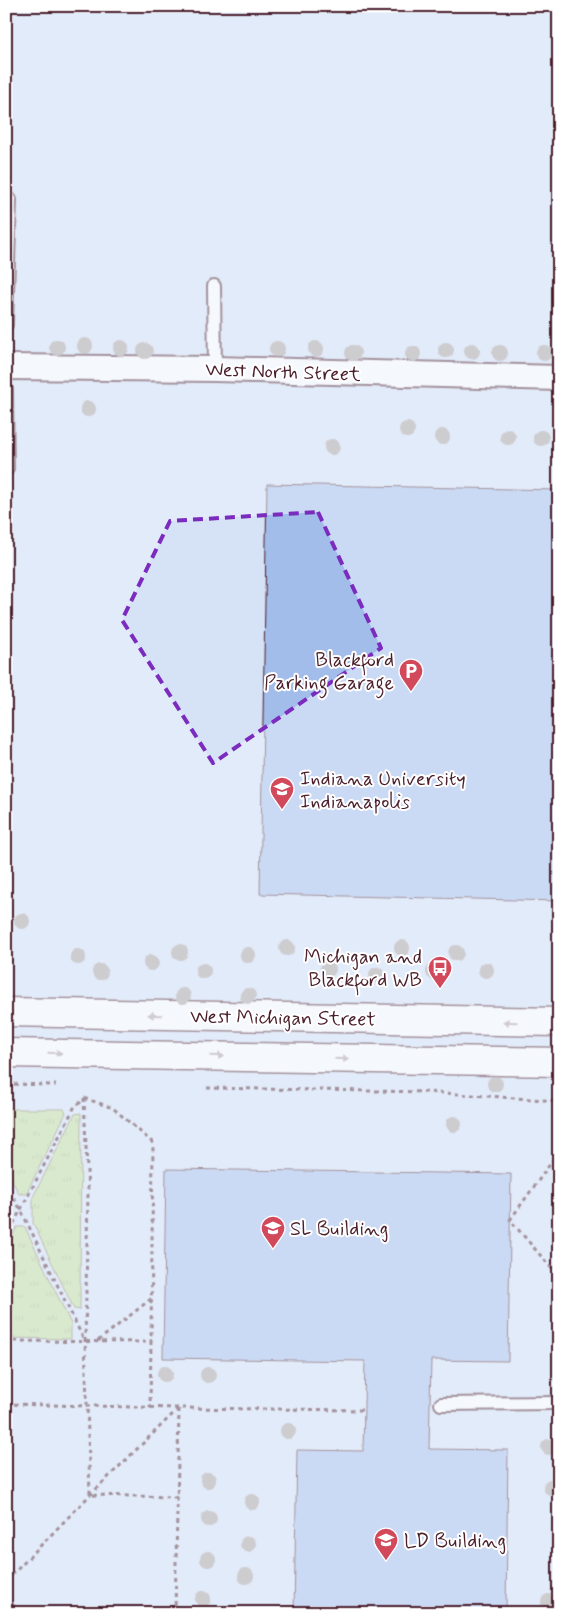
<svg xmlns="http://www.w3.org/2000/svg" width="565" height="1619" viewBox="0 0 565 1619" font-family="Mynerve,sans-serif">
	<defs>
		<pattern id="grass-tufts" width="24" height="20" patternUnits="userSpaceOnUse" patternTransform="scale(1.25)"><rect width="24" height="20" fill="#c1de95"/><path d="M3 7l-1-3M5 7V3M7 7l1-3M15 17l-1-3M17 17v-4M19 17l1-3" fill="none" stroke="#a7be81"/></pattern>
	</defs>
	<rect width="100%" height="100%" fill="#ecf2fb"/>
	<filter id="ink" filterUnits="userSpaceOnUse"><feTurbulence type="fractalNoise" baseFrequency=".02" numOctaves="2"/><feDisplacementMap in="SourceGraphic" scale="10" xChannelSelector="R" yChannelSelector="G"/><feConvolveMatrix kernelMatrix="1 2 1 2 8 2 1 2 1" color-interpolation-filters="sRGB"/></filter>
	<g filter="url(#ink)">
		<path fill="#d6e2f6" d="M6 6H559V1613H6Z"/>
		<path fill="url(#grass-tufts)" stroke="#867e60" d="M6 1109H64L66 1113 26 1194H19L6 1168Z
			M81 1113 80 1310 74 1309 33 1223V1197L75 1114Z
			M17 1227H25L71 1324V1339L6 1338V1248Z"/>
		<path fill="#a2bdea" stroke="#4a1f2b" d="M267 484 559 490V901L260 894Z
			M166 1169 511 1174 508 1361 431 1360 429 1449 508 1450 506 1613H294L297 1450 363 1451 365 1361 163 1358Z"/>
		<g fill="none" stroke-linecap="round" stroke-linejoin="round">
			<defs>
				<path id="lane" d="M214 286 215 369
					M6 325 10 200
					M6 389 7 469
					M441 1404 559 1403"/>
				<path id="street" d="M6 367 215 369 559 378"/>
				<path id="secondary" d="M6 1012 559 1022
					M6 1053 559 1062"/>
			</defs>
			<use href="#lane" stroke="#4a1f2b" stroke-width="16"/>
			<use href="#street" stroke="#4a1f2b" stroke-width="28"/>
			<use href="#secondary" stroke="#4a1f2b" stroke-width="31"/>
			<path stroke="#4a1f2b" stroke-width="3" stroke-dasharray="4 4" stroke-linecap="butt" d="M6 1084 56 1085
				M207 1088 428 1092 559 1101
				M84 1098 88 1194 85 1341 90 1495 177 1497
				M84 1098 113 1108 153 1143 151 1342
				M559 1152 510 1220 559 1277
				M6 1184 21 1210 84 1340
				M6 1238 74 1108 84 1099
				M6 1341 151 1342 150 1408
				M98 1341 152 1298
				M6 1404 178 1408
				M6 1581 90 1495 178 1409
				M6 1598 21 1613
				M175 1613 179 1408 364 1410"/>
			<use href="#lane" stroke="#fff" stroke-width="12"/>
			<use href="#street" stroke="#fff" stroke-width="24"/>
			<use href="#secondary" stroke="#fff" stroke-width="28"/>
		</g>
		<g fill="#a79d9a">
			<circle cx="85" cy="346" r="8"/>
			<circle cx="57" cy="347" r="8"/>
			<circle cx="121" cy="348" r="8"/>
			<circle cx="277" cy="349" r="8"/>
			<circle cx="316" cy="349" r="8"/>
			<circle cx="446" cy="350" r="8"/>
			<circle cx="145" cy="351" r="8"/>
			<circle cx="472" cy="351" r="8"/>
			<circle cx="353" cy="353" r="8"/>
			<circle cx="500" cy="353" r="8"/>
			<circle cx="544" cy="353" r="8"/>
			<circle cx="413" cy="354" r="8"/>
			<circle cx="88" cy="409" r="8"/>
			<circle cx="407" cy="430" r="8"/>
			<circle cx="442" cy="437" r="8"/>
			<circle cx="508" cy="437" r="8"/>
			<circle cx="541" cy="438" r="8"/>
			<circle cx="332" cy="447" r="8"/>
			<circle cx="22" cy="921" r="8"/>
			<circle cx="287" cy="948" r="8"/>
			<circle cx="402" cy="948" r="8"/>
			<circle cx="180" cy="952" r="8"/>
			<circle cx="456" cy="953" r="8"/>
			<circle cx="248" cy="955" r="8"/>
			<circle cx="78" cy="957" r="8"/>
			<circle cx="151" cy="963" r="8"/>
			<circle cx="328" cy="969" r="8"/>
			<circle cx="486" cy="970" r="8"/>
			<circle cx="203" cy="971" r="8"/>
			<circle cx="100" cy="972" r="8"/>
			<circle cx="434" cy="972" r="8"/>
			<circle cx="377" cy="975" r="8"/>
			<circle cx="183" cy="996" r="8"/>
			<circle cx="248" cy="996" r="8"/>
			<circle cx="495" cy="1084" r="8"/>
			<circle cx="454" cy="1124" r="8"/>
			<circle cx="165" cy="1374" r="8"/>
			<circle cx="208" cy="1375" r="8"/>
			<circle cx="288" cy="1431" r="8"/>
			<circle cx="549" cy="1447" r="8"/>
			<circle cx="208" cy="1480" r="8"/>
			<circle cx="551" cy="1487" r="8"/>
			<circle cx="252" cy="1502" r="8"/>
			<circle cx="209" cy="1519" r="8"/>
			<circle cx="248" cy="1544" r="8"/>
			<circle cx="208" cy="1559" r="8"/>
			<circle cx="246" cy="1576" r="8"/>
			<circle cx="203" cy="1599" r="8"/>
			<circle cx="549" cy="1602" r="8"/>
		</g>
		<defs><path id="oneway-solid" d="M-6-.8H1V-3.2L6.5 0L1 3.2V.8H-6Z" transform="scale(1.25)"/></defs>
		<g fill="#ae9aa0">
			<use href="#oneway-solid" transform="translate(155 1015) rotate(-179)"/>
			<use href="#oneway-solid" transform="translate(510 1022) rotate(-179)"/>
			<use href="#oneway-solid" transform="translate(55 1053) rotate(1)"/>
			<use href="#oneway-solid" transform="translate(217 1056) rotate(1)"/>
			<use href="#oneway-solid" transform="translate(342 1059) rotate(1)"/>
		</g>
	</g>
	<path d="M0 0H565V1619H0ZM318 512 381 648 213 763 122 620 170 521Z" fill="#ecf2fb" fill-opacity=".55" fill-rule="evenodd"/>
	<path fill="none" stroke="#7b2cbf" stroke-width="4" stroke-dasharray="10 6" stroke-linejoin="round" d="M318 512 381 648 213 763 122 620 170 521Z"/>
	<defs>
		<symbol id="parking-pin" viewBox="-11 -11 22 30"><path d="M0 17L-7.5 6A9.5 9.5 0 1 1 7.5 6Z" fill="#d1495b" stroke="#fff"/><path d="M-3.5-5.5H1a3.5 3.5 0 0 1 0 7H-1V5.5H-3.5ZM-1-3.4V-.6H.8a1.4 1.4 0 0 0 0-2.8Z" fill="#fff"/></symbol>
		<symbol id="university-pin" viewBox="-11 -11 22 30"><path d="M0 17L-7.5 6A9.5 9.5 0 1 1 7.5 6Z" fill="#d1495b" stroke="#fff"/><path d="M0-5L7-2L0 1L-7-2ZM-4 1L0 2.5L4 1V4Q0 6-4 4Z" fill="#fff"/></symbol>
		<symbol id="bus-pin" viewBox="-11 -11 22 30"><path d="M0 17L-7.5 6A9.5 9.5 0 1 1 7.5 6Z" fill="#d1495b" stroke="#fff"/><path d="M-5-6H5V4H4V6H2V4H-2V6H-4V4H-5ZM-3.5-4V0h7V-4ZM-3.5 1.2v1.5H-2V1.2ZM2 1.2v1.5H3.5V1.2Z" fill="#fff"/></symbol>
	</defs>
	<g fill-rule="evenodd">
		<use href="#parking-pin" x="397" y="657" width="28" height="38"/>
		<use href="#university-pin" x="268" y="775" width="28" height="38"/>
		<use href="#bus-pin" x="426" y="954" width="28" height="38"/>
		<use href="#university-pin" x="259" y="1214" width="28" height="38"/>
		<use href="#university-pin" x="372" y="1526" width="28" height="38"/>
	</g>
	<g text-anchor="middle" stroke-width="4" stroke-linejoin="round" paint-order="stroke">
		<g font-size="20" fill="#4a1f2b" stroke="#fff">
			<text transform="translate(283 371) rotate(2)" y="7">West North Street</text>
			<text transform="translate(283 1017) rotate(1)" y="7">West Michigan Street</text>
		</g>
		<g font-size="20" fill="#4a1f2b" stroke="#fff" text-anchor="start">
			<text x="394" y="666" text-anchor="end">Blackford<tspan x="394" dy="23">Parking Garage</tspan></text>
			<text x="300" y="785">Indiana University<tspan x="300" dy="23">Indianapolis</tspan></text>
			<text x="422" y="963" text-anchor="end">Michigan and<tspan x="422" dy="23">Blackford WB</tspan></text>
			<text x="290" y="1235">SL Building</text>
			<text x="404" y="1547">LD Building</text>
		</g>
	</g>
	<rect width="565" height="1619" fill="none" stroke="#fff" stroke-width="25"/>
	<rect x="12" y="12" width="540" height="1594" fill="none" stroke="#4a1f2b" stroke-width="2" filter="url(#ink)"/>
</svg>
